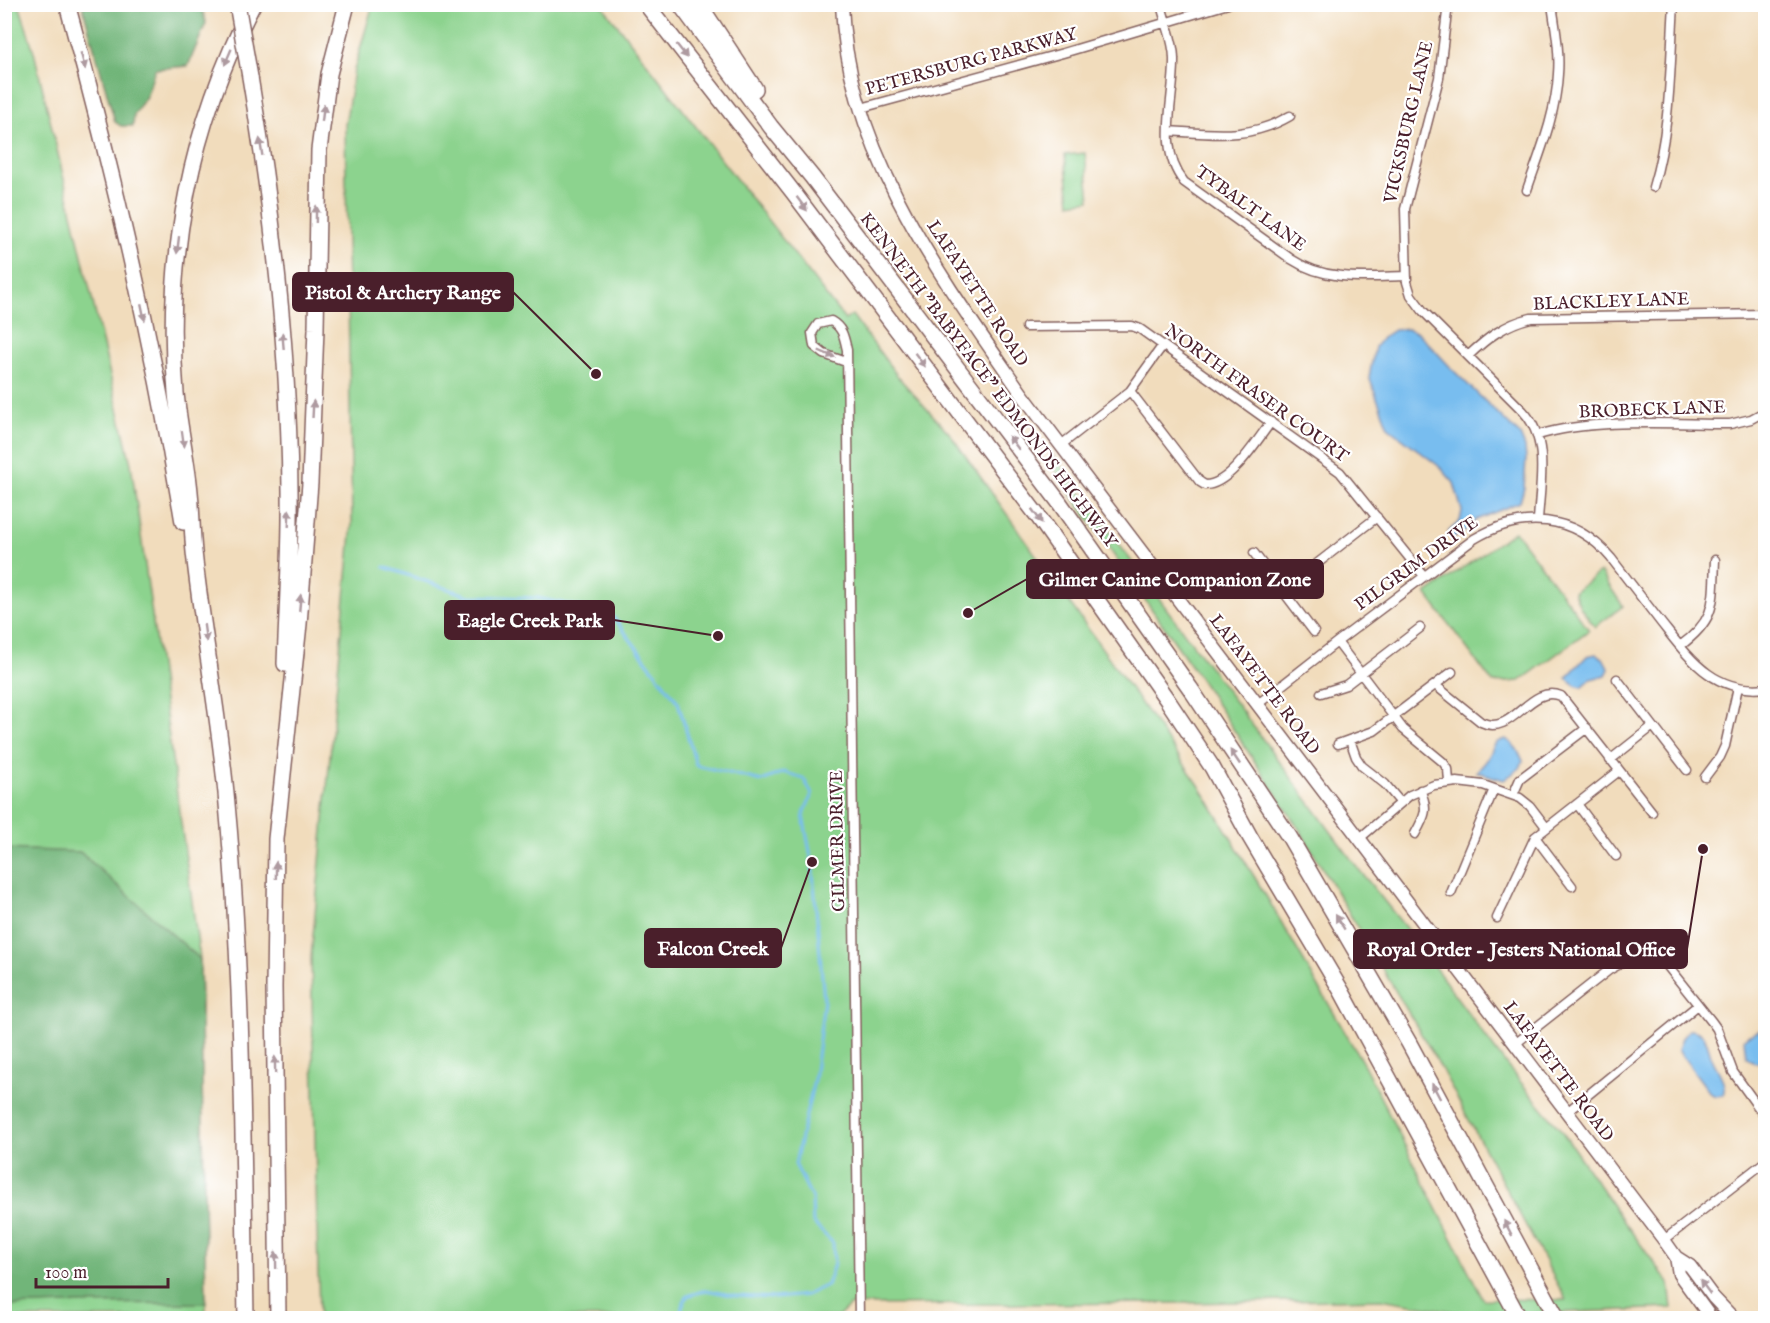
<svg xmlns="http://www.w3.org/2000/svg" width="1770" height="1323" viewBox="0 0 1770 1323" font-family="'IM FELL English',serif">
	<rect width="100%" height="100%" fill="#fff"/>
	<filter id="ink" filterUnits="userSpaceOnUse"><feTurbulence type="fractalNoise" baseFrequency=".0167" numOctaves="2"/><feDisplacementMap in="SourceGraphic" scale="12" xChannelSelector="R" yChannelSelector="G"/><feConvolveMatrix kernelMatrix="1 2 1 2 8 2 1 2 1" color-interpolation-filters="sRGB"/></filter>
	<filter id="wash" filterUnits="userSpaceOnUse"><feTurbulence type="fractalNoise" baseFrequency=".008" numOctaves="4" result="noise"/><feDisplacementMap in="SourceGraphic" scale="24" xChannelSelector="R" yChannelSelector="G"/><feGaussianBlur stdDeviation="1.35" result="paint"/><feColorMatrix in="noise" values="0 0 0 0 0 0 0 0 0 0 0 0 0 0 0 0 0 1.4 0 .05"/><feComposite in="paint" operator="in"/></filter>
	<g filter="url(#wash)">
		<rect width="100%" height="100%" fill="#f1dcbc"/>
		<path fill="#8cd38e" stroke="#6b795c" stroke-width="1.5" d="M19 4 34 52 131 464 200 959 206 1318H5L4 5Z
			M373 4 602 5 845 320 852 315 899 378 950 434 1199 785 1269 901 1364 1065 1483 1299 1566 1300 1436 1059 1301 832 1193 668 1063 483 1051 463 1054 456 1357 867 1409 932 1507 1066 1561 1130 1620 1216 1669 1283 1672 1308 1480 1316 1381 1299 1188 1303 851 1305 838 1317 319 1318 311 957 352 523 345 125 354 70Z
			M1085 153 1090 200 1070 203 1065 155Z
			M1515 531 1589 630 1520 681 1493 683 1426 594Z
			M1600 572 1623 606 1595 627 1580 607 1574 592Z"/>
		<path fill="#71b579" stroke="#5e6a52" stroke-width="1.5" d="M82 5H201L206 23 188 66 155 69 147 95 134 115 133 126H121L115 122Z
			M5 849 80 852 200 959 206 1303 69 1304 5 1306Z"/>
		<path fill="#78bdef" stroke="#616e8d" stroke-width="1.5" d="M1408 329 1417 332 1428 343 1455 372 1520 435 1525 447 1526 460 1524 488 1520 502 1476 520 1465 531 1453 538 1448 532 1460 521 1462 511 1454 483 1440 467 1388 427 1369 377 1375 347 1382 338 1394 330Z
			M1596 654 1603 658 1609 669 1606 675 1591 679 1582 687 1575 685 1566 678 1587 656Z
			M1506 739C1515 745 1519 751 1523 761L1520 768 1504 780 1477 772C1480 768 1484 764 1487 760 1494 749 1491 742 1506 739Z
			M1765 1028V1061L1755 1063 1746 1056 1744 1040 1747 1036Z
			M1689 1030C1696 1030 1702 1034 1705 1039 1709 1045 1709 1052 1712 1058 1716 1069 1728 1082 1723 1095L1715 1096 1710 1093 1678 1050 1682 1038Z"/>
		<g fill="none" stroke-linecap="round" stroke-linejoin="round">
			<path stroke="#78bdef" stroke-width="3" d="M384 567 469 596 537 598 610 613 678 702 696 765 762 781 784 772 804 779 812 794 803 816 812 862 824 1000 814 1080 795 1164 812 1198 813 1223 833 1243 834 1264 827 1285 806 1295 775 1298 736 1296 706 1290 687 1296 682 1306 681 1317"/>
		</g>
	</g>
	<g filter="url(#ink)">
		<g fill="none" stroke-linecap="round" stroke-linejoin="round">
			<defs>
				<path id="minor" d="M1161 4C1165 23 1174 40 1174 59 1175 100 1156 147 1184 182L1291 259C1326 282 1366 277 1406 276
					M1448 4 1439 78 1405 209 1407 282 1411 295 1423 311 1523 411C1550 440 1540 484 1538 520
					M861 108 1063 53 1228 4
					M1169 131C1214 134 1249 140 1290 116
					M1653 187C1671 128 1670 66 1674 4
					M1527 190C1540 152 1556 114 1558 74 1560 50 1555 27 1552 4
					M1026 327 1132 326 1140 329 1340 472 1424 576
					M1468 356C1487 338 1505 324 1531 318L1766 314
					M846 362 824 354 814 346 812 333 818 324 831 321C843 328 844 337 847 350L859 1318
					M1130 391 1200 482 1205 485C1230 485 1257 440 1271 422
					M1538 435C1596 418 1669 424 1730 424L1751 419 1766 411
					M1061 445 1130 391 1163 345
					M1254 553 1314 632
					M1283 590 1377 517
					M1337 642 1403 729 1443 762 1448 769 1449 782
					M1680 646C1717 619 1713 602 1715 560
					M1617 679 1687 770
					M1435 685 1481 722C1513 738 1529 683 1561 696L1652 812
					M1321 693 1346 685 1420 628
					M1258 704 1337 642 1474 539C1522 510 1574 514 1611 558 1628 580 1645 602 1662 624 1690 659 1714 694 1766 688
					M1350 740 1356 757 1362 766 1385 784 1400 802
					M1338 744 1374 731 1452 672
					M1610 760 1653 726
					M1705 777 1720 757 1725 746 1738 687
					M1513 795 1520 779 1587 728
					M1577 804 1616 856
					M1415 834C1425 816 1429 809 1420 790
					M1535 837 1572 886
					M1360 838 1410 795 1434 785 1457 782 1483 785 1520 798 1530 806 1546 827
					M1451 893 1494 789
					M1497 918 1535 837 1619 771
					M1515 1044 1609 970 1631 958 1639 956H1649L1665 963 1712 1022 1717 1029 1733 1072 1766 1118
					M1567 1112 1698 1005
					M1664 1240 1766 1161"/>
				<path id="secondary" d="M842 4C846 149 943 280 1022 394L1664 1240 1676 1257 1690 1266 1713 1297 1733 1318
					M1676 1257 1679 1274 1711 1318"/>
				<path id="motorway" d="M67 4C114 175 154 348 183 522
					M646 4 793 192 1037 515 1168 701 1212 767 1250 837 1342 992 1519 1318
					M680 4 771 127 812 177 1059 502 1190 688 1290 838 1409 1043 1557 1318
					M699 4 755 89
					M250 77C273 213 289 352 290 490 291 548 287 606 285 664
					M246 1318C243 1147 243 975 227 804 220 720 203 636 194 552 192 532 192 512 190 492 187 459 179 426 176 393 164 258 191 124 253 4
					M278 1318 274 987 276 839 299 624 310 483 316 329 319 150 329 74 347 4"/>
			</defs>
			<use href="#minor" stroke="#84615e" stroke-width="11"/>
			<use href="#secondary" stroke="#84615e" stroke-width="15"/>
			<use href="#motorway" stroke="#84615e" stroke-width="18"/>
			<use href="#minor" stroke="#fff" stroke-width="8"/>
			<use href="#secondary" stroke="#fff" stroke-width="12"/>
			<use href="#motorway" stroke="#fff" stroke-width="15"/>
			<defs>
				<path id="motorway-bridge" d="M237 4 250 77"/>
			</defs>
			<use href="#motorway-bridge" stroke="#84615e" stroke-width="18" stroke-linecap="butt"/>
			<use href="#motorway-bridge" stroke="#fff" stroke-width="15"/>
		</g>
		<defs><path id="oneway-solid" d="M-6-.8H1V-3.2L6.5 0L1 3.2V.8H-6Z" transform="scale(1.5)"/></defs>
		<g fill="#ae9aa0">
			<use href="#oneway-solid" transform="translate(682 51) rotate(52)"/>
			<use href="#oneway-solid" transform="translate(228 57) rotate(113)"/>
			<use href="#oneway-solid" transform="translate(83 61) rotate(75)"/>
			<use href="#oneway-solid" transform="translate(323 113) rotate(-83)"/>
			<use href="#oneway-solid" transform="translate(261 147) rotate(-99)"/>
			<use href="#oneway-solid" transform="translate(802 204) rotate(53)"/>
			<use href="#oneway-solid" transform="translate(316 214) rotate(-89)"/>
			<use href="#oneway-solid" transform="translate(178 245) rotate(97)"/>
			<use href="#oneway-solid" transform="translate(143 312) rotate(78)"/>
			<use href="#oneway-solid" transform="translate(283 341) rotate(-95)"/>
			<use href="#oneway-solid" transform="translate(827 354) rotate(23)"/>
			<use href="#oneway-solid" transform="translate(920 360) rotate(53)"/>
			<use href="#oneway-solid" transform="translate(313 409) rotate(-87)"/>
			<use href="#oneway-solid" transform="translate(183 439) rotate(82)"/>
			<use href="#oneway-solid" transform="translate(1014 443) rotate(-127)"/>
			<use href="#oneway-solid" transform="translate(1037 516) rotate(54)"/>
			<use href="#oneway-solid" transform="translate(289 518) rotate(-88)"/>
			<use href="#oneway-solid" transform="translate(300 603) rotate(-85)"/>
			<use href="#oneway-solid" transform="translate(205 633) rotate(82)"/>
			<use href="#oneway-solid" transform="translate(1235 757) rotate(-124)"/>
			<use href="#oneway-solid" transform="translate(276 870) rotate(-89)"/>
			<use href="#oneway-solid" transform="translate(1340 922) rotate(-121)"/>
			<use href="#oneway-solid" transform="translate(275 1065) rotate(-91)"/>
			<use href="#oneway-solid" transform="translate(1436 1091) rotate(-118)"/>
			<use href="#oneway-solid" transform="translate(1508 1228) rotate(-118)"/>
			<use href="#oneway-solid" transform="translate(276 1260) rotate(-91)"/>
			<use href="#oneway-solid" transform="translate(1705 1287) rotate(-127)"/>
		</g>
	</g>
	<g text-anchor="middle" stroke-width="4.5" stroke-linejoin="round" paint-order="stroke">
		<g font-size="18" fill="#4a1f2b" stroke="#fff">
			<text transform="translate(971 61) rotate(-15)" y="6">PETERSBURG PARKWAY</text>
			<text transform="translate(1408 122) rotate(-77)" y="6">VICKSBURG LANE</text>
			<text transform="translate(1251 208) rotate(36)" y="6">TYBALT LANE</text>
			<text transform="translate(978 293) rotate(57)" y="6">LAFAYETTE ROAD</text>
			<text transform="translate(1611 301) rotate(-2)" y="6">BLACKLEY LANE</text>
			<text transform="translate(989 380) rotate(53)" y="6">KENNETH "BABYFACE" EDMONDS HIGHWAY</text>
			<text transform="translate(1257 393) rotate(36)" y="6">NORTH FRASER COURT</text>
			<text transform="translate(1652 409) rotate(-2)" y="6">BROBECK LANE</text>
			<text transform="translate(1416 563) rotate(-36)" y="6">PILGRIM DRIVE</text>
			<text transform="translate(1265 684) rotate(53)" y="6">LAFAYETTE ROAD</text>
			<text transform="translate(837 841) rotate(-91)" y="6">GILMER DRIVE</text>
			<text transform="translate(1559 1071) rotate(53)" y="6">LAFAYETTE ROAD</text>
		</g>
	</g>
	<path fill="none" stroke="#4a1f2b" stroke-width="2" d="M596 374L513 292M968 613L1027 579M718 636L614 620M812 862L781 948M1703 849L1687 949"/>
	<g fill="#4a1f2b" stroke="#fff" stroke-width="2">
		<circle cx="596" cy="374" r="6"/>
		<circle cx="968" cy="613" r="6"/>
		<circle cx="718" cy="636" r="6"/>
		<circle cx="812" cy="862" r="6"/>
		<circle cx="1703" cy="849" r="6"/>
	</g>
	<g fill="#4a1f2b" stroke="#4a1f2b" stroke-width="2">
		<rect x="293" y="273" width="220" height="38" rx="6"/>
		<rect x="1027" y="560" width="296" height="38" rx="6"/>
		<rect x="445" y="601" width="169" height="38" rx="6"/>
		<rect x="645" y="929" width="136" height="38" rx="6"/>
		<rect x="1354" y="930" width="333" height="38" rx="6"/>
	</g>
	<g font-size="20" text-anchor="middle" font-weight="bold" fill="#fff">
		<text x="403" y="299">Pistol &amp; Archery Range</text>
		<text x="1175" y="586">Gilmer Canine Companion Zone</text>
		<text x="530" y="627">Eagle Creek Park</text>
		<text x="713" y="955">Falcon Creek</text>
		<text x="1521" y="956">Royal Order - Jesters National Office</text>
	</g>
	<rect width="1770" height="1323" fill="none" stroke="#fff" stroke-width="24"/>
	<path d="M36 1278v9h132v-9" fill="none" stroke="#4a1f2b" stroke-width="3"/>
	<text x="45" y="1278" font-size="18" fill="#4a1f2b" stroke="#ffffff" stroke-width="4.5" paint-order="stroke">100 m</text>
</svg>
